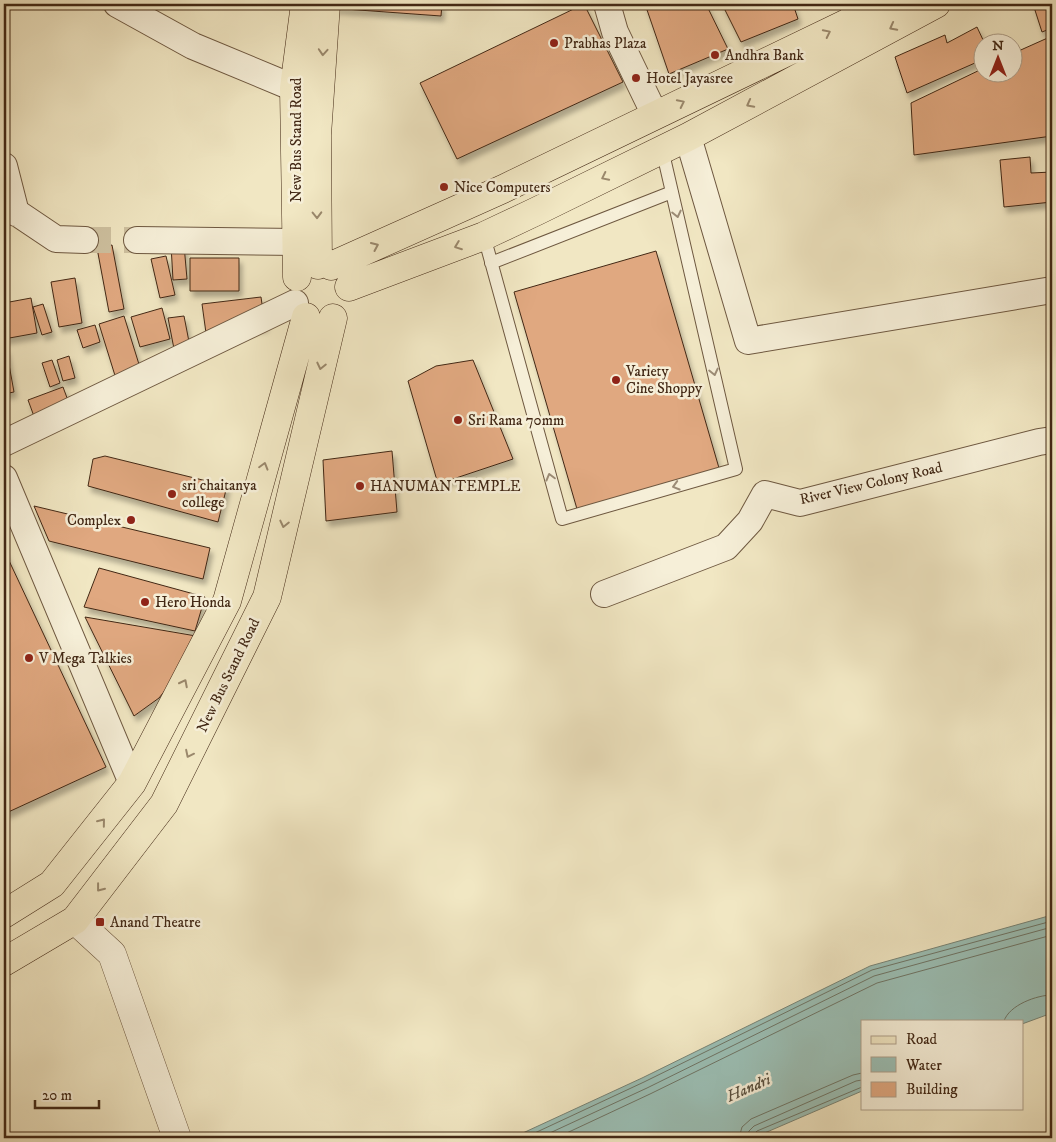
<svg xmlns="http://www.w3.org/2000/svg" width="1056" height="1142" viewBox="0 0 1056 1142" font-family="'IM FELL DW Pica',serif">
	<defs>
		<filter id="shadow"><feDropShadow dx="3" dy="5.5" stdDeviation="2.5" flood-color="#0004"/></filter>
	</defs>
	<rect width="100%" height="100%" fill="#f1e7c3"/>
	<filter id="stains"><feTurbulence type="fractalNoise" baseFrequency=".004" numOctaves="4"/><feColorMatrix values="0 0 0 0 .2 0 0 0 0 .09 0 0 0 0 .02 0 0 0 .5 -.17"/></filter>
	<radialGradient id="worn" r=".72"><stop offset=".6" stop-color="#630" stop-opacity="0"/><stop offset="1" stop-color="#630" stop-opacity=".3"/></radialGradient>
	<path fill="#9bbfb5" stroke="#778375" d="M1052 915V1013L1022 1024V1021H862V1091L753 1138H512L642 1078 870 966Z"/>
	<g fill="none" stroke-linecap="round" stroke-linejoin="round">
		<path stroke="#6e7465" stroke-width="1" d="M1004 1021C1009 1005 1037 995 1052 995
			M524 1138 644 1082 872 970 1052 921
			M539 1138 647 1088 874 976 1052 927
			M556 1138 650 1094 877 983 1052 935
			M739 1138 742 1127 751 1119 853 1075 862 1073
			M747 1138 749 1131 754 1126 856 1081 862 1080
			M753 1138 754 1134 757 1131 862 1087"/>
	</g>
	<path fill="#e0a880" stroke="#422815" filter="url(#shadow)" d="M332 4H442L441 16 331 8Z
		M584 4 623 82 457 159 420 83Z
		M645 4H706L728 49 669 74Z
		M722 4H793L798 19 741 42Z
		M1033 4H1052V28L1042 32Z
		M977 27 984 42V59L907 93 895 57 945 35 947 43Z
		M1052 36V136L914 155 911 103 984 68V72H1014V53Z
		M1030 157 1031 173 1052 172V202L1004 207 1000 160Z
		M112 245 124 309 109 312 97 248Z
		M171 245H184L187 279 173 280Z
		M656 251 719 468 577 509 514 292Z
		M166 256 175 295 160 298 151 259Z
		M190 258H239V291H190Z
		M75 278 82 323 59 327 51 282Z
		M261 297 265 326 206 333 202 304Z
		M31 298 37 333 4 339V303Z
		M43 304 52 332 42 335 33 307Z
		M162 308 170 339 140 347 131 317Z
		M124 316 142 374 117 382 99 324Z
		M184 316 191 352 175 354 168 318Z
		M95 325 100 342 83 348 77 330Z
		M6 348 14 392 4 394V349Z
		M69 356 75 378 63 381 57 360Z
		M52 360 60 383 50 387 42 363Z
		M473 360 513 459 438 484 408 381 436 366Z
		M63 387 70 406 35 419 28 400Z
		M392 451 397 512 326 521 323 460Z
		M105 456 227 486 218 522 88 486 93 459Z
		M34 506 210 548 203 579 49 541Z
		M4 550 106 767 4 814Z
		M99 568 205 597 195 631 84 607Z
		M85 617 196 636 183 668 159 698 134 716Z"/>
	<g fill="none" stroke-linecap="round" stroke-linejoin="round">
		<path stroke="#cec1a0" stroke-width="26" stroke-dasharray="26 13" stroke-linecap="butt" d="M85 240H137"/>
		<defs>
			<path id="service" d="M484 236 562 519 736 469 662 149
				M491 263 672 192"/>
			<path id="minor" d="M117 4 193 46 294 88
				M607 4 615 32 655 115
				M688 137 748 341 1052 290
				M4 166 16 213
				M4 204 56 239 85 240
				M137 240 297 242
				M4 443 295 303
				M4 478 132 783
				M604 594 726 547 750 521 765 494 800 503 1039 442 1052 440"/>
			<path id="tertiary" d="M75 920 112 954 177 1138"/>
			<path id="primary" d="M318 265 317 135 326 4
				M331 266 503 189 847 23 883 4
				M297 277 294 88 305 4
				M349 287 484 236 537 211 688 137 936 4
				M4 914 52 884 132 783 227 601 306 317
				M4 962 75 920 164 804 267 597 333 318"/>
		</defs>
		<use href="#service" stroke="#6e5840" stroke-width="14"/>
		<use href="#minor" stroke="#6e5840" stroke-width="28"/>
		<use href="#tertiary" stroke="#6e5840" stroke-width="29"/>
		<use href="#primary" stroke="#422815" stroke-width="29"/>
		<use href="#service" stroke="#f6efd8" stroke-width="12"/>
		<use href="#minor" stroke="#f6efd8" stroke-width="26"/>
		<use href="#tertiary" stroke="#f6efd8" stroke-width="28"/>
		<use href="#primary" stroke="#f1e7c3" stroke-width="28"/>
	</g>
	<defs><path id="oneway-chevron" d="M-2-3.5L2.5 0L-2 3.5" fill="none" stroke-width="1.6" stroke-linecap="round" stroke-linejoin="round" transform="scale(1.25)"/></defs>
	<g stroke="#9a886c">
		<use href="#oneway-chevron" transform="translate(893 27) rotate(152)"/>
		<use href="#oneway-chevron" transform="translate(827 33) rotate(-26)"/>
		<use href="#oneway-chevron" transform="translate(323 52) rotate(94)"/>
		<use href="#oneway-chevron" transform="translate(681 103) rotate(-26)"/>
		<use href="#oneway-chevron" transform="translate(750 104) rotate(152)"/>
		<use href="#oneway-chevron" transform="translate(605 177) rotate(154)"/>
		<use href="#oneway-chevron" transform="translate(317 215) rotate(89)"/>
		<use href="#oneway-chevron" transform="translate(375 246) rotate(-24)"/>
		<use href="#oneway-chevron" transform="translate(458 246) rotate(159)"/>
		<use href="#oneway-chevron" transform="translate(321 366) rotate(103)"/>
		<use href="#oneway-chevron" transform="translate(264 466) rotate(-74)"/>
		<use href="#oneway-chevron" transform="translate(284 524) rotate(103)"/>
		<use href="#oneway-chevron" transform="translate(184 683) rotate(-63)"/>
		<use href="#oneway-chevron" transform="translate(189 754) rotate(116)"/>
		<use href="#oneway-chevron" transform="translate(102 822) rotate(-51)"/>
		<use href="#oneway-chevron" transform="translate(100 888) rotate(128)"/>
	</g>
	<g stroke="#9c8c76">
		<use href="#oneway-chevron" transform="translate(677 214) rotate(77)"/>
		<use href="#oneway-chevron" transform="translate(714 372) rotate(77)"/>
		<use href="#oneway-chevron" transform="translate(550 477) rotate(-105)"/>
		<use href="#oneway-chevron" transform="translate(676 486) rotate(164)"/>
	</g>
	<g fill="#8f2418" stroke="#f6efd8" stroke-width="2">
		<circle cx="554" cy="43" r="5"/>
		<circle cx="715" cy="55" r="5"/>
		<circle cx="636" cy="78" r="5"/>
		<circle cx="444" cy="187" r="5"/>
		<circle cx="616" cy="380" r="5"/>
		<circle cx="458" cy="420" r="5"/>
		<circle cx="360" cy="486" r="5"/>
		<circle cx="172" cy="494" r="5"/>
		<circle cx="131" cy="520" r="5"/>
		<circle cx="145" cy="602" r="5"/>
		<circle cx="29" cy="658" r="5"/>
		<rect x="95" y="917" width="10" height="10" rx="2.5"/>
	</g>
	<g text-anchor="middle" stroke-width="5" stroke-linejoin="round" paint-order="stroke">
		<g font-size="15" fill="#422815" stroke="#f6efd8" text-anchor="start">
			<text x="564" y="48">Prabhas Plaza</text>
			<text x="725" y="60">Andhra Bank</text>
			<text x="646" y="83">Hotel Jayasree</text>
			<text x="454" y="192">Nice Computers</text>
			<text x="626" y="376">Variety<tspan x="626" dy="17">Cine Shoppy</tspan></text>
			<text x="468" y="425">Sri Rama 70mm</text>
			<text x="182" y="490">sri chaitanya<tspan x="182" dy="17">college</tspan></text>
			<text x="370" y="491">HANUMAN TEMPLE</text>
			<text x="121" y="525" text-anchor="end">Complex</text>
			<text x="155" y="607">Hero Honda</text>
			<text x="39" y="663">V Mega Talkies</text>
			<text x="110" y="927">Anand Theatre</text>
		</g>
		<g font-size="15" fill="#422815" stroke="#f6efd8">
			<text transform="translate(296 140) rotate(-90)" y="5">New Bus Stand Road</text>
			<text transform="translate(871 483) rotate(-13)" y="5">River View Colony Road</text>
			<text transform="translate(228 675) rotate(-64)" y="5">New Bus Stand Road</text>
		</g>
		<g font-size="16" font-style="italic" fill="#584e3d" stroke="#f6efd8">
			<text transform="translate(748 1087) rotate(-24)" y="6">Handri</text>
		</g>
	</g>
	<rect width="1056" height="1142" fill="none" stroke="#f1e7c3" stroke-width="20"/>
	<rect x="5" y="5" width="1046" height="1132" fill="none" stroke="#422815" stroke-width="2.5"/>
	<rect x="10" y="10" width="1036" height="1122" fill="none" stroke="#422815"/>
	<rect x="861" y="1020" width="162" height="90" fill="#f6efd8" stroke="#ae9f8a"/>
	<rect x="871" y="1036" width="25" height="8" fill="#f1e7c3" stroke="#ae9f8a"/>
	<text x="906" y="1044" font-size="15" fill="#422815">Road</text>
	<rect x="871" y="1057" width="25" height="15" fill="#9bbfb5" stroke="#ae9f8a"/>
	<text x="906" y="1070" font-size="15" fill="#422815">Water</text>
	<rect x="871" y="1082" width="25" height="15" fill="#e0a880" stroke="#ae9f8a"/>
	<text x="906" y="1094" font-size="15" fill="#422815">Building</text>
	<g transform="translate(998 58)"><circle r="24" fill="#f6efd8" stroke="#ae9f8a"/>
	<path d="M0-4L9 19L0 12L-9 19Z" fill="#8f2418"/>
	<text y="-8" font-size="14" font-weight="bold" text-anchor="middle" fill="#422815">N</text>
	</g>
	<path d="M35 1100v8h64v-8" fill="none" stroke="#422815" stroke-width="2.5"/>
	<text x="42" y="1100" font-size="15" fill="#422815" stroke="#f6efd8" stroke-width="4" paint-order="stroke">20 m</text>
	<rect width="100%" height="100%" filter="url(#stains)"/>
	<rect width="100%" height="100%" fill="url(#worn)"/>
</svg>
